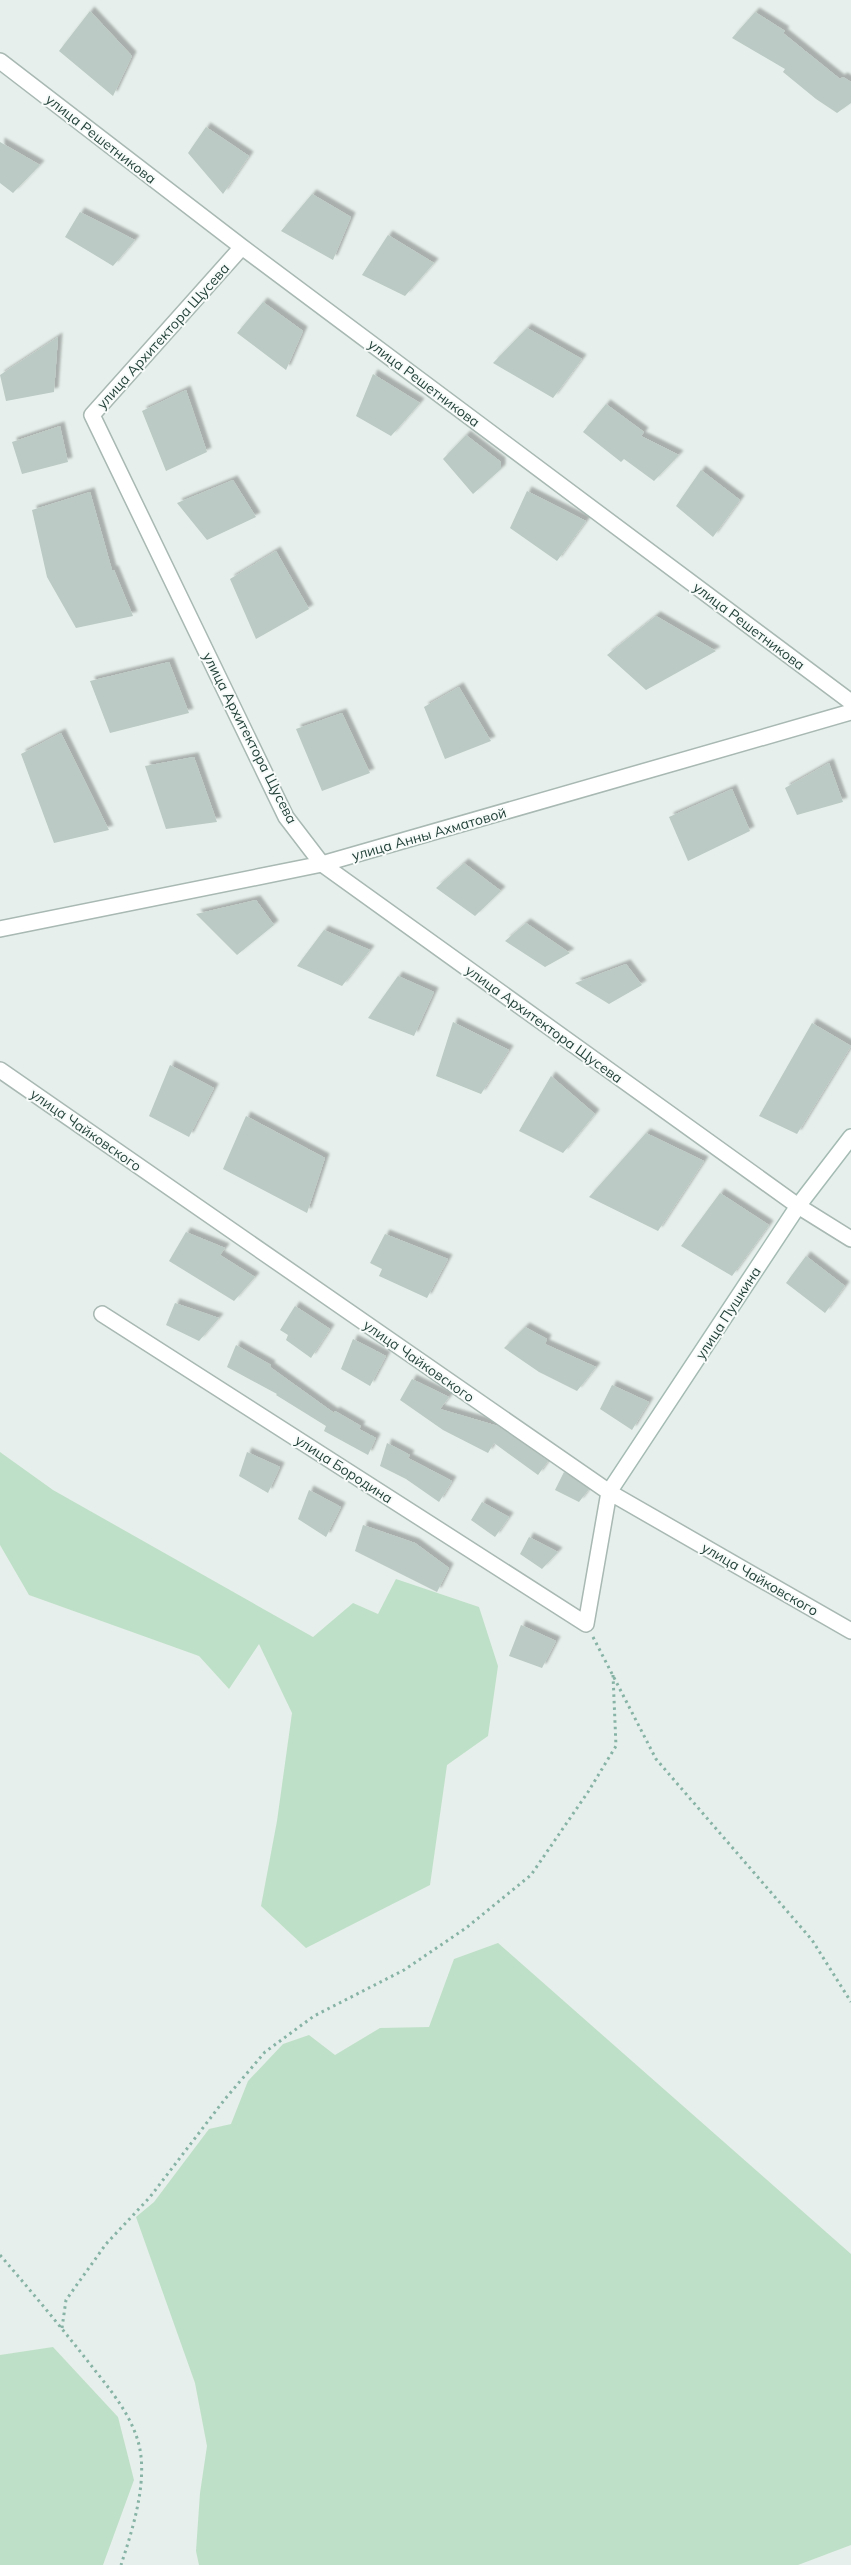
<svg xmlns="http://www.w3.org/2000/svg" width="851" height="2565" viewBox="0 0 851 2565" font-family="Mulish,sans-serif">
	<defs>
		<filter id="shadow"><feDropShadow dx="4.5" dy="-4.5" stdDeviation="1" flood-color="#0004"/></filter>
	</defs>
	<rect width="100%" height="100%" fill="#e6efeb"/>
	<path fill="#bfe0c8" d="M0 1452 53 1490 313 1637 353 1603 378 1614 396 1579 479 1607 498 1666 488 1736 447 1765 430 1885 306 1948 261 1906 277 1821 292 1713 259 1644 229 1689 199 1656 29 1595 0 1545Z
		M498 1943 851 2254V2545L798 2565H199L196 2551 200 2493 207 2446 195 2383 136 2217 154 2202 209 2129 231 2124 248 2081 283 2044 309 2035 335 2055 380 2028 429 2027 454 1959Z
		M53 2347 118 2417 134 2480 103 2565H0V2355Z"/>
	<path fill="#bbcac4" filter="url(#shadow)" d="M90 11 132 56 113 96 59 51Z
		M755 12 785 31 783 33 840 79 843 77 851 82V103L837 113 816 99 783 72 785 69 732 38Z
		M206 127 249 156 223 194 188 153Z
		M0 142 40 165 13 193 0 183Z
		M312 194 351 217 333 260 281 231Z
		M80 212 135 240 113 266 65 237Z
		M388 235 434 263 405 296 362 275Z
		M263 302 303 331 286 370 237 333Z
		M527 328 582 359 553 398 493 363Z
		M58 337 54 392 6 401 0 375Z
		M373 374 420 403 391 436 356 416Z
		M186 390 207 452 166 471 142 411Z
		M606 404 644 432 641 436 679 455 654 481 624 459 621 462 583 432Z
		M60 426 68 462 22 474 12 442Z
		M466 435 501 462V469L473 494 443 459Z
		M701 470 740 500 713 537 676 506Z
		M233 480 256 517 207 540 177 503Z
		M527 491 586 521 557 561 510 528Z
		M90 492 112 570H114L133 616 76 628 47 577 32 510Z
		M276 551 309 609 256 639 230 579Z
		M656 616 716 651 646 690 607 655Z
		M169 662 189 713 110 733 90 681Z
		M459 687 491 741 445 759 424 707Z
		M342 713 370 773 322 791 296 729Z
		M61 733 109 830 54 843 21 754Z
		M194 757 217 822 166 829 145 766Z
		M829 763 843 802 797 815 785 788Z
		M732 789 750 831 688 861 669 817Z
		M464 863 501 891 475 916 436 888Z
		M256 900 274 925 237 955 196 914Z
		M526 923 570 953 545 967 505 941Z
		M324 930 370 950 342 986 297 966Z
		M626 964 642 985 609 1004 575 983Z
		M398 976 434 992 414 1036 368 1018Z
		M453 1022 509 1050 481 1094 436 1076Z
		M812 1023 851 1046 797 1134 759 1116Z
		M170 1065 214 1088 189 1137 149 1116Z
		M551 1076 595 1114 563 1153 519 1131Z
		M246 1116 325 1158 307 1213 223 1169Z
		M646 1133 704 1161 658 1231 589 1197Z
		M720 1193 769 1225 732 1276 681 1246Z
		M186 1232 225 1248 220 1255 255 1277 234 1301 169 1261Z
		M385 1234 448 1259 427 1298 379 1276 382 1269 370 1263Z
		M806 1256 845 1286 825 1313 786 1283Z
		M175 1303 219 1318 199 1341 166 1325Z
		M295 1306 330 1329 311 1358 286 1340 288 1335 280 1330Z
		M525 1327 547 1339 545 1344 596 1367 577 1391 539 1372 504 1348Z
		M353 1339 386 1356 370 1386 341 1369Z
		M236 1345 271 1365 270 1367 334 1413 335 1411 361 1426 359 1429 376 1438 368 1455 324 1431 326 1426 276 1395 277 1394 227 1367Z
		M412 1379 449 1397 440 1409 498 1426 548 1461 538 1475 494 1443 488 1453 443 1430 400 1400Z
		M612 1385 649 1402 632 1430 600 1409Z
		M387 1443 410 1455 408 1458 452 1481 439 1502 406 1479 380 1466Z
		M247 1452 280 1467 268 1493 239 1476Z
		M564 1472 589 1489 579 1502 555 1490Z
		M309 1490 341 1507 326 1537 298 1519Z
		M482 1502 509 1517 495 1537 471 1520Z
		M363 1525 415 1543 449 1568 437 1592 355 1551Z
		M529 1537 558 1552 542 1569 520 1554Z
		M521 1625 556 1641 542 1668 509 1656Z"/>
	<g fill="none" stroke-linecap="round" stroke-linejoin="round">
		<defs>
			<path id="street" d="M0 61 242 247 851 702
				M242 247 92 415 286 817 322 864 798 1206 851 1239
				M0 929 322 864 851 712
				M0 1070 609 1492 851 1631
				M102 1314 586 1624 609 1492"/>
			<path id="secondary" d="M609 1492 798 1206 851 1137"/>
		</defs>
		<use href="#street" stroke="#a8b8b2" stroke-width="18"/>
		<use href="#secondary" stroke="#a4bbb3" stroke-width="18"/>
		<path stroke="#86b3a5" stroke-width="3" stroke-dasharray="2.5 4" stroke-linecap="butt" d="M593 1637 656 1759 812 1940 851 2002
			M0 2255C31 2291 61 2327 90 2364 107 2386 128 2410 137 2438 150 2476 133 2528 121 2565
			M62 2328 66 2300 106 2244 150 2197 225 2099 265 2052 314 2016 404 1970 466 1928 531 1875 588 1792 616 1746 613 1675"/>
		<use href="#street" stroke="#fff" stroke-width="15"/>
		<use href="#secondary" stroke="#fff" stroke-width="15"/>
	</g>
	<g text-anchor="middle" stroke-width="4" stroke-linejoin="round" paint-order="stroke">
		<g font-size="14" fill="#24423a" stroke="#f7fbf9">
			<text transform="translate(101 139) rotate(38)" y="5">улица Решетникова</text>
			<text transform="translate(163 336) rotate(-48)" y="5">улица Архитектора Щусева</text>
			<text transform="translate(424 383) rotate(37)" y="5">улица Решетникова</text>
			<text transform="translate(749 626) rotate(37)" y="5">улица Решетникова</text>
			<text transform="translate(250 738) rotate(63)" y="5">улица Архитектора Щусева</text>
			<text transform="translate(429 834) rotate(-16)" y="5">улица Анны Ахматовой</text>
			<text transform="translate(544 1024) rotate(36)" y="5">улица Архитектора Щусева</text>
			<text transform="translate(86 1130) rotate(35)" y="5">улица Чайковского</text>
			<text transform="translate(728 1313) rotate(-57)" y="5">улица Пушкина</text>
			<text transform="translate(419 1361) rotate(35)" y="5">улица Чайковского</text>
			<text transform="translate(344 1469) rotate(33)" y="5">улица Бородина</text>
			<text transform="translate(760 1579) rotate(30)" y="5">улица Чайковского</text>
		</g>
	</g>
</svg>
